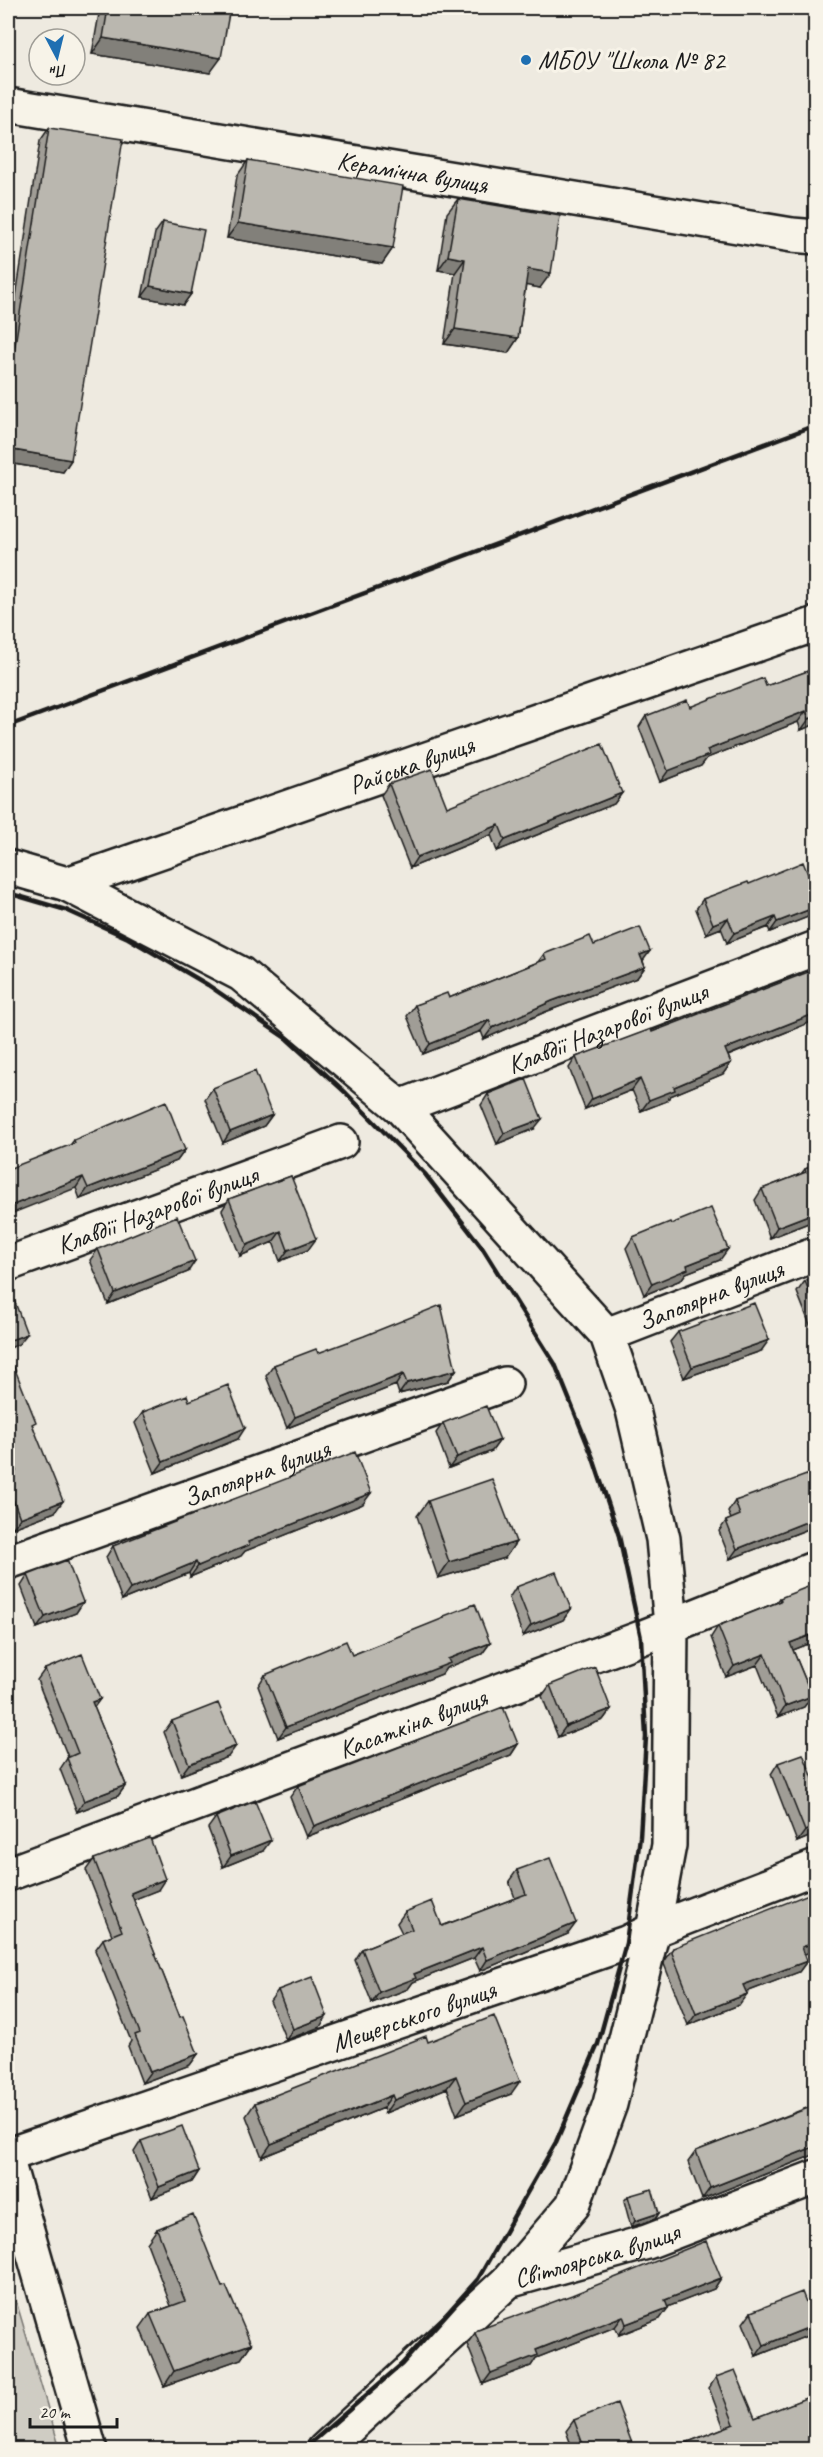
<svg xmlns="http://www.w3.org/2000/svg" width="823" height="2457" viewBox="0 0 823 2457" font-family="Caveat,sans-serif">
	<rect width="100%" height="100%" fill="#eeeae0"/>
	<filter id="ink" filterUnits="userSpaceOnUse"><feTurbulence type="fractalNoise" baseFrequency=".0167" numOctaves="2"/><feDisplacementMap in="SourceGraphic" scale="12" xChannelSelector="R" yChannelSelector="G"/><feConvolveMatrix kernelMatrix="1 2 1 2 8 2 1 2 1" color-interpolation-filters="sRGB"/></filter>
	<g filter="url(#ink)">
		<path fill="#cfccc3" stroke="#767470" stroke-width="1.5" d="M8 2274 60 2449H8Z"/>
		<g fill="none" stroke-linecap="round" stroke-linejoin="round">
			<defs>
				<g id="minor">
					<path id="s1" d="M8 105 792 235 816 237"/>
					<path id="s2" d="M8 867 67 884 816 624"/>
					<path d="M67 884 241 974 400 1107 607 1335 633 1410 663 1539 671 1625 669 1845 653 1930 610 2104 573 2205 508 2281"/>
					<path id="s3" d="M400 1107 816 948"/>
					<path id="s4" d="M8 1264 341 1142"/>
					<path id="s5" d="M607 1335 816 1254"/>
					<path id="s6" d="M8 1562 505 1384"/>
					<path id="s7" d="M8 1874 641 1638 816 1568"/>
					<path id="s8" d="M8 2155 626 1943 653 1930 816 1867"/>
					<path d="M8 2164 90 2450"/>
					<path id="s9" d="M324 2450 508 2281 647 2242 816 2177"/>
				</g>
			</defs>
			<use href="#minor" stroke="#1c1c1c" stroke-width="38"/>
			<use href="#minor" stroke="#f7f3e8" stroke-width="33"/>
			<path stroke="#1c1c1c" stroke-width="4.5" d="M8 726 816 425
				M8 893 66 910 128 938 208 985 287 1039 346 1093 425 1174 481 1246 555 1364 593 1458 619 1536 641 1638 646 1737 640 1837 626 1943 598 2044 556 2142 478 2279 402 2364 303 2450"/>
		</g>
		<path fill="#a09d96" stroke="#1c1c1c" stroke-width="1.5" d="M100 8H230L210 73 92 54Z
			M49 128 71 460 63 472 8 463V348L40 141Z
			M248 160 393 248 382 264 227 238 237 176Z
			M458 199 540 288 526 285 518 338 508 353 444 344 455 273 438 270 447 213Z
			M163 222 191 294 183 305 142 297 155 233Z
			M816 668V724L801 730 798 722 707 758 701 766 660 782 639 727 646 716 690 707 766 686Z
			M389 784 447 807 622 793 614 804 497 851 491 835 410 868 381 795Z
			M749 884 816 894V911L813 915 770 932 768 927 727 943 721 928 706 934 696 909 703 899Z
			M594 945 643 961 645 967 637 978 545 1012 484 1039 481 1031 423 1054 407 1016 415 1005 449 998 538 962 544 954Z
			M816 969V1020L728 1056 731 1063 723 1074 670 1096 667 1101 641 1111 632 1090 585 1109 569 1068 576 1057 652 1032Z
			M213 1088 272 1115 264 1126 223 1143 205 1099Z
			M488 1094 534 1129 497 1144 481 1105Z
			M74 1140 185 1150 177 1161 80 1199 76 1188 71 1144Z
			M816 1165V1220L770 1238 755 1200 762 1189 801 1174 805 1169Z
			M291 1176 308 1250 280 1261 273 1242 240 1256 222 1210 229 1199Z
			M671 1224 720 1260 686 1273 681 1280 644 1295 626 1248 633 1237Z
			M98 1249 188 1272 108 1304 90 1260Z
			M816 1277V1329L812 1330 797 1292 805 1281Z
			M678 1332 761 1351 684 1378 670 1342Z
			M318 1353 456 1370 448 1381 399 1394 396 1385 287 1428 266 1376 274 1365Z
			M8 1370 33 1426 55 1512 13 1528 8 1515Z
			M189 1401 238 1439 155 1473 135 1423 143 1412Z
			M443 1423 500 1440 492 1451 449 1468 436 1433Z
			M816 1482V1526L730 1559 719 1531 726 1521 731 1519 728 1512 735 1501Z
			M428 1501 505 1558 438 1578 417 1516Z
			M363 1504 245 1551 241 1556 190 1577 189 1573 122 1600 106 1557 113 1546Z
			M28 1575 83 1602 76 1613 37 1628 21 1586Z
			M516 1587 571 1609 563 1620 523 1636 509 1598Z
			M780 1598 816 1601V1641L793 1650 812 1696 804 1707 778 1717 757 1665 726 1677 711 1637 718 1626 776 1603Z
			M444 1616 490 1643 482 1654 446 1668 442 1674 278 1738 258 1686 265 1675 352 1655 441 1620Z
			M45 1669 100 1699 94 1707 126 1785 118 1796 77 1812 60 1769 68 1757 37 1680Z
			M550 1685 611 1709 603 1720 558 1737 542 1696Z
			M172 1721 228 1757 181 1775 164 1732Z
			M518 1744 511 1755 306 1837 290 1797 298 1786Z
			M778 1763 816 1782V1834L797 1842 771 1774Z
			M216 1817 263 1851 223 1867 208 1828Z
			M94 1859 158 1890 133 1899 180 2017 198 2054 190 2065 142 2083 128 2046 131 2041 95 1950 103 1939 112 1935 86 1870Z
			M517 1870 568 1934 480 1971 474 1958 413 1982 408 1989 372 2003 355 1960 362 1949 402 1933 397 1923 405 1912 442 1926 515 1898 509 1881Z
			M673 1948 804 1954 807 1961 799 1972 746 1992 739 2005 688 2025 664 1964 665 1959Z
			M278 1990 320 2027 286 2040 270 2001Z
			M428 2042 511 2094 457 2115 447 2088 385 2113 383 2108 262 2157 246 2116 255 2103Z
			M816 2099V2154L702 2199 688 2162 696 2151 809 2107Z
			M141 2141 199 2171 192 2182 152 2198 134 2152Z
			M628 2196 659 2213 655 2219 631 2227 624 2201Z
			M157 2229 251 2344 241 2359 164 2386 140 2328 150 2314 171 2306 147 2243Z
			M721 2278 714 2289 667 2307 660 2319 619 2335 615 2327 536 2358 531 2366 483 2384 467 2344 475 2333Z
			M751 2312 815 2325 807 2336 756 2356 743 2323Z
			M716 2377 755 2418 816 2394V2449L680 2450 683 2444 724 2428 709 2388Z
			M574 2420 631 2450H573L566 2431Z"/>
		<path fill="#82807a" stroke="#1c1c1c" stroke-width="1.5" d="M103 38 221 58 210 73 92 54Z
			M238 223 393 248 382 264 227 238Z
			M448 256 465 259 455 273 438 270Z
			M528 269 551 273 540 288 518 284Z
			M150 286 191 294 183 305 142 297Z
			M455 329 518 338 508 353 444 344Z
			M8 449 71 460 63 472 8 463Z
			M806 711 798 722 707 758 701 766 660 782 668 771 707 750Z
			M816 716V724L801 730 809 719Z
			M622 793 614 804 497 851 505 840Z
			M499 825 491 835 410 868 417 857Z
			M816 907V911L813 915 770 932 777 922Z
			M775 917 768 927 727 943 734 933Z
			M728 918 721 928 706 934 713 924Z
			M650 951 642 962 640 955Z
			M645 967 637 978 545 1012 484 1039 492 1028 552 1001Z
			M816 1013V1020L717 1060 725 1049Z
			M489 1020 481 1031 423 1054 430 1044Z
			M731 1063 723 1074 670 1096 667 1101 641 1111 649 1100 674 1087Z
			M640 1079 632 1090 585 1109 592 1099Z
			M272 1115 264 1126 223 1143 230 1132Z
			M542 1119 534 1129 497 1144 504 1133Z
			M185 1150 177 1161 80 1199 88 1188Z
			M83 1177 76 1188 8 1215V1207Z
			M816 1212V1220L770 1238 777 1227Z
			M281 1231 273 1242 240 1256 247 1245Z
			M316 1239 308 1250 280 1261 288 1250Z
			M728 1249 720 1260 686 1273 681 1280 644 1295 652 1284 687 1265Z
			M195 1261 188 1272 108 1304 115 1293Z
			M27 1334 19 1344 8 1349V1341Z
			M769 1340 761 1351 684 1378 692 1367Z
			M456 1370 448 1381 399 1394 407 1383Z
			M403 1374 396 1385 287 1428 295 1417Z
			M245 1428 238 1439 155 1473 163 1462Z
			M500 1440 492 1451 449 1468 457 1457Z
			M371 1493 363 1504 245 1551 241 1556 190 1577 198 1566 248 1542Z
			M63 1501 55 1512 13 1528 20 1518Z
			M816 1518V1526L730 1559 737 1549Z
			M516 1542 505 1558 438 1578 449 1562Z
			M196 1562 189 1573 122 1600 130 1589Z
			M83 1602 76 1613 37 1628 45 1617Z
			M571 1609 563 1620 523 1636 531 1625Z
			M816 1633V1641L783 1654 790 1643Z
			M490 1643 482 1654 446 1668 442 1674 278 1738 286 1727 448 1659Z
			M765 1654 757 1665 726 1677 734 1666Z
			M812 1696 804 1707 778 1717 785 1706Z
			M100 1699 92 1710V1702Z
			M611 1709 603 1720 558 1737 566 1726Z
			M518 1744 511 1755 306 1837 314 1826Z
			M236 1746 228 1757 181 1775 189 1764Z
			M126 1785 118 1796 77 1812 84 1801Z
			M816 1826V1834L797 1842 805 1831Z
			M271 1840 263 1851 223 1867 231 1856Z
			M165 1879 158 1890 123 1904 131 1893Z
			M576 1923 568 1934 480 1971 487 1960Z
			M816 1942V1950L794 1958 802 1947Z
			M482 1947 474 1958 413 1982 408 1989 372 2003 379 1992 414 1974Z
			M807 1961 799 1972 736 1996 743 1985Z
			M747 1994 739 2005 688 2025 696 2014Z
			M327 2016 320 2027 286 2040 293 2029Z
			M198 2054 190 2065 142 2083 150 2072Z
			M456 2076 447 2088 385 2113 394 2100Z
			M520 2081 511 2094 457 2115 466 2102Z
			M392 2095 383 2108 262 2157 271 2144Z
			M816 2146V2154L702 2199 710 2188Z
			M199 2171 192 2182 152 2198 159 2187Z
			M659 2213 655 2219 631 2227 635 2221Z
			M721 2278 714 2289 657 2311 665 2300Z
			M668 2308 660 2319 619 2335 626 2324Z
			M623 2316 615 2327 536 2358 531 2366 483 2384 491 2373 536 2350Z
			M815 2325 807 2336 756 2356 764 2345Z
			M251 2344 241 2359 164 2386 174 2371Z
			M816 2441V2449L796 2450 797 2449Z"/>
		<path fill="#bab7af" stroke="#1c1c1c" stroke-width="1.5" d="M108 8H230L221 58 103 38Z
			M49 128 123 139 71 460 8 449V390Z
			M248 160 403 186 393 248 238 223Z
			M458 199 560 216 551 273 528 269 518 338 455 329 465 259 448 256Z
			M163 222 204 230 191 294 150 286Z
			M816 668V716L809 719 806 711 707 750 709 755 668 771 646 716 687 700 690 707 763 678 766 686Z
			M602 744 622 793 505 840 499 825 417 857 389 784 432 769 447 807Z
			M803 862 816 894V907L777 922 775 917 734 933 728 918 713 924 703 899 748 882 749 884Z
			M640 927 650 951 640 955 645 967 552 1001 492 1028 489 1020 430 1044 415 1005 447 993 449 998 546 959 544 954 590 936 594 945Z
			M816 969V1013L725 1049 731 1063 674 1087 675 1090 649 1100 640 1079 592 1099 576 1057 651 1029 652 1032Z
			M255 1071 272 1115 230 1132 213 1088Z
			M526 1079 542 1119 504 1133 488 1094Z
			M166 1101 185 1150 88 1188 83 1177 8 1207V1169L75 1143 74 1140Z
			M816 1165V1212L777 1227 762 1189 806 1172 805 1169Z
			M291 1176 316 1239 288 1250 281 1231 247 1245 229 1199Z
			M711 1208 728 1249 687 1265 688 1269 652 1284 633 1237 670 1222 671 1224Z
			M177 1216 195 1261 115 1293 98 1249Z
			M816 1277V1308L805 1281Z
			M8 1284 27 1334 8 1341Z
			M754 1303 769 1340 692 1367 678 1332Z
			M441 1305 456 1370 407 1383 403 1374 295 1417 274 1365 316 1349 318 1353 364 1336Z
			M14 1367 36 1422 32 1424 63 1501 20 1518 8 1485V1474L16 1471 8 1449V1370Z
			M228 1385 245 1428 163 1462 143 1412 187 1395 189 1401Z
			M486 1406 500 1440 457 1457 443 1423Z
			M355 1452 371 1493 248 1542 249 1545 198 1566 196 1562 130 1589 113 1546Z
			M812 1473 816 1482V1518L737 1549 726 1521 740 1515 735 1501Z
			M492 1479 516 1542 449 1562 428 1501Z
			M67 1560 83 1602 45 1617 28 1575Z
			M556 1572 571 1609 531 1625 516 1587Z
			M810 1586 816 1601V1633L790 1643 812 1696 785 1706 765 1654 734 1666 718 1626 781 1601 780 1598Z
			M475 1604 490 1643 448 1659 450 1663 286 1727 265 1675 346 1641 352 1655 444 1618V1616Z
			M82 1654 100 1699 92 1702 126 1785 84 1801 67 1758 78 1753 45 1669Z
			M595 1667 611 1709 566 1726 550 1685Z
			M218 1703 236 1746 189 1764 172 1721Z
			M503 1707 518 1744 314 1826 298 1786Z
			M803 1754 815 1783 816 1782V1826L805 1831 778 1763Z
			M255 1801 271 1840 231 1856 216 1817Z
			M150 1838 165 1879 131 1893 180 2017 183 2016 198 2054 150 2072 135 2035 140 2033 103 1939 122 1931 94 1859Z
			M550 1858 576 1923 487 1960 482 1947 414 1974 416 1978 379 1992 362 1949 412 1929 405 1912 432 1901 442 1926 526 1894 517 1870Z
			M816 1891V1942L802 1947 807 1961 743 1985 747 1994 696 2014 672 1953 673 1948Z
			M312 1977 327 2016 293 2029 278 1990Z
			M494 2016 520 2081 466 2102 456 2076 394 2100 392 2095 271 2144 255 2103 426 2036 428 2042Z
			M816 2105V2146L710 2188 696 2151Z
			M182 2126 199 2171 159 2187 141 2141Z
			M652 2189 659 2213 635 2221 628 2196Z
			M193 2214 222 2287 226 2286 251 2344 174 2371 150 2314 185 2301 157 2229Z
			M706 2241 721 2278 665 2300 668 2308 626 2324 623 2316 536 2350 538 2355 491 2373 475 2333 478 2330 572 2295Z
			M802 2292 815 2325 764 2345 751 2312Z
			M735 2370 755 2418 816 2394V2441L797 2449V2450H685L683 2444 734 2424 716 2377Z
			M617 2403 633 2446 624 2450H585L574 2420Z"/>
	</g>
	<circle fill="#1f6fb2" stroke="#f7f3e8" stroke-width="2" cx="526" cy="60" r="6"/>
	<g text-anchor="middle" stroke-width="6" stroke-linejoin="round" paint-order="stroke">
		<g font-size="26" fill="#1c1c1c" stroke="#f7f3e8" text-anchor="start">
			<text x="538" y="69">МБОУ "Школа № 82</text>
		</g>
		<g font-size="26" fill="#1c1c1c" stroke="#f7f3e8">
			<text dy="9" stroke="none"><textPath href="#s1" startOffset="410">Керамічна вулиця</textPath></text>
			<text dy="9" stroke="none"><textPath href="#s2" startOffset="426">Райська вулиця</textPath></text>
			<text dy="9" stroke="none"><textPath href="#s3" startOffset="222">Клавдії Назарової вулиця</textPath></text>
			<text dy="9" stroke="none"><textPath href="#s4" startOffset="159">Клавдії Назарової вулиця</textPath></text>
			<text dy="9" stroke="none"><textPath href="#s5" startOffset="111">Заполярна вулиця</textPath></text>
			<text dy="9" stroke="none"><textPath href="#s6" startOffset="264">Заполярна вулиця</textPath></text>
			<text dy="9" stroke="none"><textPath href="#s7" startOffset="432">Касаткіна вулиця</textPath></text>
			<text dy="9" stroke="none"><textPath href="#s8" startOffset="429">Мещерського вулиця</textPath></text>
			<text dy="9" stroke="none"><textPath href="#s9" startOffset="342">Світлоярська вулиця</textPath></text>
		</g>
	</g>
	<rect width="823" height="2457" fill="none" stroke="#f7f3e8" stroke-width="30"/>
	<rect x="15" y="15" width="793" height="2427" fill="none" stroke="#1c1c1c" stroke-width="2" filter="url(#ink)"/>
	<g transform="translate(57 57) rotate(173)"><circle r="28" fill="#f7f3e8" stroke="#9f9d96" stroke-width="1.5"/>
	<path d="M0-4.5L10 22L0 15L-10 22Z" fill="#1f6fb2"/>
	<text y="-9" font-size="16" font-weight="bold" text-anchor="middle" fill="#1c1c1c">Пн</text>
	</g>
	<path d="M30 2418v9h87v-9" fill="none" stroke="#1c1c1c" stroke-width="3"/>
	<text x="39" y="2418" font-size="18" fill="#1c1c1c" stroke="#f7f3e8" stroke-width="4.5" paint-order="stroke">20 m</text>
</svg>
